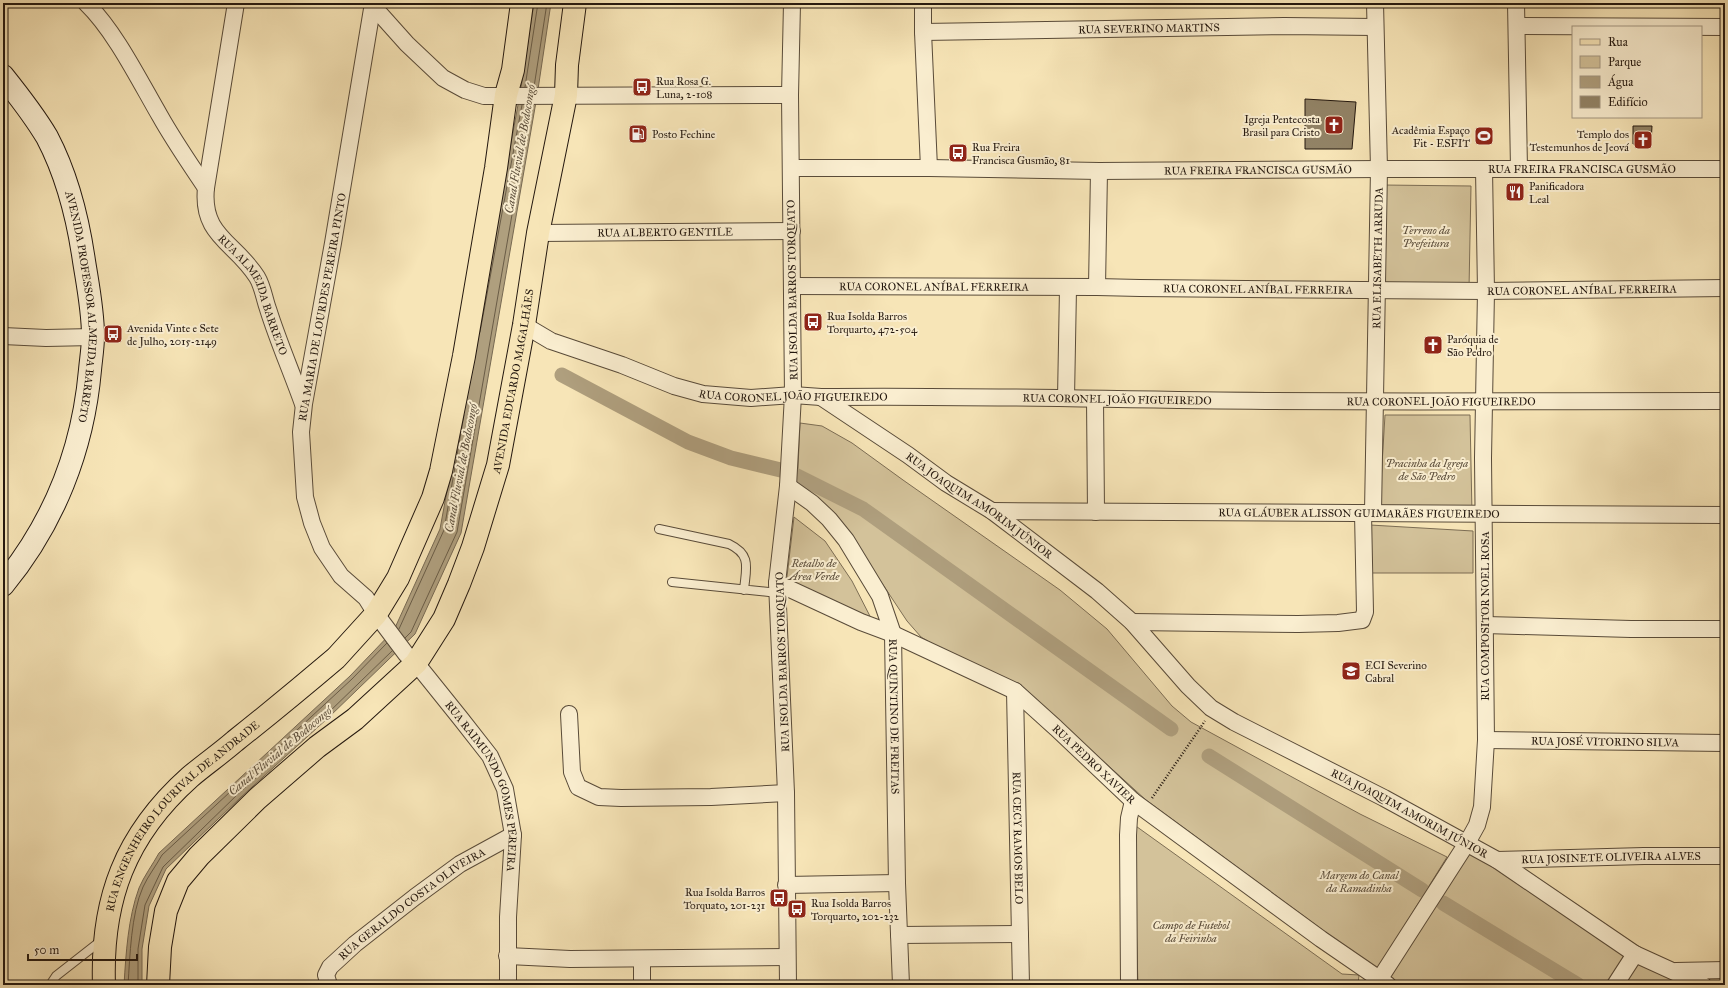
<svg xmlns="http://www.w3.org/2000/svg" width="1728" height="988" viewBox="0 0 1728 988" font-family="'IM FELL Great Primer',serif">
	<rect width="100%" height="100%" fill="#f7e5b7"/>
	<filter id="stains"><feTurbulence type="fractalNoise" baseFrequency=".005" numOctaves="4"/><feColorMatrix values="0 0 0 0 .2 0 0 0 0 .09 0 0 0 0 .02 0 0 0 .5 -.17"/></filter>
	<radialGradient id="worn" r=".72"><stop offset=".6" stop-color="#630" stop-opacity="0"/><stop offset="1" stop-color="#630" stop-opacity=".3"/></radialGradient>
	<path fill="#d3c29a" stroke="#7c6d54" d="M1383 185 1471 186 1469 289 1382 288Z
		M1385 415H1470L1472 514 1379 515Z
		M800 423 822 426 852 443 903 480 1060 590 1107 629 1172 706 1191 722 1360 814 1447 857 1377 970 1146 800 1057 719 921 637 907 621 840 520 797 490Z
		M794 517 825 541 852 581 874 624 786 585Z
		M1370 525 1473 531V573H1368Z
		M1133 824 1342 974 1359 975 1358 985H1138Z
		M1470 848 1677 972 1705 985H1386L1426 914Z"/>
	<path fill="#af9f7e" stroke="#776952" d="M534 3H551L537 96 461 533 415 634 329 717 241 797 166 869 149 906 142 949V985H124C126 953 128 918 139 888 144 876 153 864 159 853L350 676 394 630 440 529 520 94Z"/>
	<g fill="none" stroke-linecap="round" stroke-linejoin="round">
		<path stroke="#6a5c46" stroke-width="1" d="M525 87 538 3
			M534 87 547 3
			M480 332 522 105
			M399 629 444 530 464 415
			M405 638 411 632 457 532 531 105
			M128 985C130 956 131 914 143 887 148 876 156 866 162 855L352 679 387 643
			M138 985V949L145 905 163 867 238 794 327 714 392 651"/>
		<path stroke="#af9f7e" stroke-width="15" d="M562 375 688 442 731 458 789 472 863 509 1171 729
			M1209 756 1422 890
			M1443 903 1578 985"/>
	</g>
	<path fill="#928366" stroke="#24180f" d="M1305 99 1356 102 1352 149H1305Z
		M1633 126H1652L1651 144H1633Z"/>
	<g fill="none" stroke-linecap="round" stroke-linejoin="round">
		<defs>
			<path id="lane" d="M659 529 729 544C752 555 746 568 744 590
				M672 582 778 593
				M50 985 56 976 102 940"/>
			<g id="street">
				<path d="M86 3C115 31 139 80 160 116 174 141 190 164 206 188"/>
				<path id="s1" d="M236 3 206 188C201 236 235 242 257 277 263 287 264 298 268 309 278 341 292 373 303 404"/>
				<path id="s2" d="M373 3 333 243 304 404 301 432 305 497 312 523 322 548 341 576 366 598 376 614 406 654 416 663 461 719 490 756 505 789 513 835 508 917V985"/>
				<path d="M923 3V32L929 168"/>
				<path d="M1516 3 1519 169"/>
				<path d="M373 6 407 44 443 78 465 90 484 96 790 95"/>
				<path d="M1517 26 1725 27"/>
				<path id="s3" d="M923 32 1284 26 1375 27"/>
				<path id="s4" d="M791 168H929L1099 171 1379 169H1725"/>
				<path id="s5" d="M538 233 792 231"/>
				<path id="s6" d="M792 286 1097 287 1140 288 1486 291 1725 288"/>
				<path d="M1097 287 1099 171"/>
				<path id="s7" d="M524 325 551 341 622 365 674 386 703 394 751 398 793 395 821 397C969 395 1118 400 1266 401 1419 402 1572 401 1725 401"/>
				<path d="M3 336 46 338 93 337"/>
				<path id="s8" d="M821 397 908 455 946 483 992 511 1097 591 1132 622 1188 686 1211 708 1234 722 1384 798 1497 860 1635 954 1703 985"/>
				<path d="M1066 398 1068 288"/>
				<path d="M1095 399 1096 512"/>
				<path id="s9" d="M788 486 812 503 829 519 846 540 880 596 893 634 897 883 901 985"/>
				<path id="s10" d="M992 511 1725 515"/>
				<path id="s11" d="M1373 512 1379 169 1375 3"/>
				<path id="s12" d="M777 583 861 622 893 634 1015 691 1056 728 1133 801 1321 939 1388 985"/>
				<path d="M1132 622 1298 624 1338 623 1362 620 1365 612 1363 513"/>
				<path d="M1485 625 1631 629H1725"/>
				<path id="s13" d="M1015 691 1021 985"/>
				<path d="M569 714 572 772 578 787 599 797 621 798 711 797 786 793"/>
				<path id="s14" d="M1486 740 1725 743"/>
				<path id="s15" d="M1497 860 1644 856H1725"/>
				<path d="M786 885 897 883"/>
				<path d="M899 935 1020 934"/>
				<path d="M507 956 570 959 787 957"/>
				<path d="M642 959V985"/>
				<path d="M1676 971 1725 970"/>
				<path id="s16" d="M329 985 326 975 330 967 355 944 415 897 460 864 513 835"/>
				<path d="M788 985 786 793 777 583 788 486 793 395 790 95 792 3"/>
				<path d="M1129 985 1128 835 1129 818 1133 801"/>
				<path d="M1378 985 1379 980 1467 843 1477 825 1482 807 1486 740 1483 458 1486 291 1484 169"/>
				<path d="M1615 985 1635 954"/>
			</g>
			<g id="secondary">
				<path id="s17" d="M3 76C19 96 34 115 47 137 67 175 78 219 84 261 88 286 93 311 93 336 93 347 91 359 90 370 83 449 54 523 3 585"/>
			</g>
			<g id="primary">
				<path id="s18" d="M104 985C101 900 125 835 190 777 204 765 220 754 235 741 269 714 303 686 336 658L376 614 398 578 433 498 441 471 464 356 496 168 506 95 513 70 522 3"/>
				<path id="s19" d="M158 985 160 947 166 911 178 881 199 856 257 799 317 747 355 719 416 663 444 619 459 584 473 547 498 465 524 325 538 233 566 95 567 65 575 3"/>
			</g>
		</defs>
		<use href="#lane" stroke="#594b39" stroke-width="10"/>
		<use href="#street" stroke="#594b39" stroke-width="18"/>
		<use href="#secondary" stroke="#24180f" stroke-width="24"/>
		<use href="#primary" stroke="#24180f" stroke-width="24"/>
		<path stroke="#24180f" stroke-width="2.5" stroke-dasharray="1 2" stroke-linecap="butt" d="M1152 798 1205 721"/>
		<use href="#lane" stroke="#faeed0" stroke-width="8"/>
		<use href="#street" stroke="#faeed0" stroke-width="16"/>
		<use href="#secondary" stroke="#faeed0" stroke-width="22"/>
		<use href="#primary" stroke="#f7e5b7" stroke-width="22"/>
	</g>
	<defs>
		<symbol id="bus-square" viewBox="-11 -11 22 22"><rect x="-9" y="-9" width="18" height="18" rx="4" fill="#8f2418" stroke="#faeed0"/><path d="M-5-6H5V4H4V6H2V4H-2V6H-4V4H-5ZM-3.5-4V0h7V-4ZM-3.5 1.2v1.5H-2V1.2ZM2 1.2v1.5H3.5V1.2Z" fill="#fff"/></symbol>
		<symbol id="church-square" viewBox="-11 -11 22 22"><rect x="-9" y="-9" width="18" height="18" rx="4" fill="#8f2418" stroke="#faeed0"/><path d="M-1.2-6h2.4v3.5h3.3v2.4h-3.3V6h-2.4V-.1h-3.3v-2.4h3.3Z" fill="#fff"/></symbol>
		<symbol id="fuel-square" viewBox="-11 -11 22 22"><rect x="-9" y="-9" width="18" height="18" rx="4" fill="#8f2418" stroke="#faeed0"/><path d="M-5.5-6h7V0h2V4h1.3V-2.5L3-4.5l.8-.8L6-3V5H2.5V1h-1V6h-7ZM-4.2-4.7v3.2H.2V-4.7Z" fill="#fff"/></symbol>
		<symbol id="stadium-square" viewBox="-11 -11 22 22"><rect x="-9" y="-9" width="18" height="18" rx="4" fill="#8f2418" stroke="#faeed0"/><path d="M0-5a6.5 5 0 1 0 0 10a6.5 5 0 1 0 0-10ZM-3.5-1.8h7v3.6h-7Z" fill="#fff"/></symbol>
		<symbol id="restaurant-square" viewBox="-11 -11 22 22"><rect x="-9" y="-9" width="18" height="18" rx="4" fill="#8f2418" stroke="#faeed0"/><path d="M-5-6h1v4h1v-4h1v4h1v-4h1v5L-1.5 .5V6h-2V.5L-5-1ZM5-6V6H3V1.5H1.5Q1.5-4 5-6Z" fill="#fff"/></symbol>
		<symbol id="school-square" viewBox="-11 -11 22 22"><rect x="-9" y="-9" width="18" height="18" rx="4" fill="#8f2418" stroke="#faeed0"/><path d="M0-5L7-2L0 1L-7-2ZM-4 1L0 2.5L4 1V4Q0 6-4 4Z" fill="#fff"/></symbol>
	</defs>
	<g fill-rule="evenodd">
		<use href="#bus-square" x="631" y="76" width="22" height="22"/>
		<use href="#church-square" x="1323" y="114" width="22" height="22"/>
		<use href="#fuel-square" x="627" y="123" width="22" height="22"/>
		<use href="#stadium-square" x="1473" y="125" width="22" height="22"/>
		<use href="#church-square" x="1632" y="129" width="22" height="22"/>
		<use href="#bus-square" x="947" y="142" width="22" height="22"/>
		<use href="#restaurant-square" x="1504" y="181" width="22" height="22"/>
		<use href="#bus-square" x="802" y="311" width="22" height="22"/>
		<use href="#bus-square" x="102" y="323" width="22" height="22"/>
		<use href="#church-square" x="1422" y="334" width="22" height="22"/>
		<use href="#school-square" x="1340" y="660" width="22" height="22"/>
		<use href="#bus-square" x="768" y="887" width="22" height="22"/>
		<use href="#bus-square" x="786" y="898" width="22" height="22"/>
	</g>
	<g text-anchor="middle" stroke-width="4" stroke-linejoin="round" paint-order="stroke">
		<g font-size="11" fill="#24180f" stroke="#faeed0">
			<text dy="4" stroke="none"><textPath href="#s3" startOffset="226">RUA SEVERINO MARTINS</textPath></text>
			<text dy="4" stroke="none"><textPath href="#s4" startOffset="791">RUA FREIRA FRANCISCA GUSMÃO</textPath></text>
			<text dy="4" stroke="none"><textPath href="#s4" startOffset="467">RUA FREIRA FRANCISCA GUSMÃO</textPath></text>
			<text dy="4" stroke="none"><textPath href="#s5" startOffset="127">RUA ALBERTO GENTILE</textPath></text>
			<text dy="4" stroke="none"><textPath href="#s11" startOffset="254">RUA ELISABETH ARRUDA</textPath></text>
			<text dy="4" stroke="none"><textPath href="#s6" startOffset="142">RUA CORONEL ANÍBAL FERREIRA</textPath></text>
			<text dy="4" stroke="none"><textPath href="#s6" startOffset="466">RUA CORONEL ANÍBAL FERREIRA</textPath></text>
			<text dy="4" stroke="none"><textPath href="#s6" startOffset="790">RUA CORONEL ANÍBAL FERREIRA</textPath></text>
			<text transform="translate(792 290) rotate(-91)" y="4">RUA ISOLDA BARROS TORQUATO</text>
			<text dy="4" stroke="none"><textPath href="#s1" startOffset="308">RUA ALMEIDA BARRETO</textPath></text>
			<text dy="4" stroke="none"><textPath href="#s17" startOffset="251">AVENIDA PROFESSOR ALMEIDA BARRETO</textPath></text>
			<text transform="translate(322 307) rotate(-80)" y="4">RUA MARIA DE LOURDES PEREIRA PINTO</text>
			<text dy="4" stroke="none"><textPath href="#s19" startOffset="731">AVENIDA EDUARDO MAGALHÃES</textPath></text>
			<text dy="4" stroke="none"><textPath href="#s7" startOffset="283">RUA CORONEL JOÃO FIGUEIREDO</textPath></text>
			<text dy="4" stroke="none"><textPath href="#s7" startOffset="607">RUA CORONEL JOÃO FIGUEIREDO</textPath></text>
			<text dy="4" stroke="none"><textPath href="#s7" startOffset="931">RUA CORONEL JOÃO FIGUEIREDO</textPath></text>
			<text dy="4" stroke="none"><textPath href="#s8" startOffset="192">RUA JOAQUIM AMORIM JÚNIOR</textPath></text>
			<text dy="4" stroke="none"><textPath href="#s10" startOffset="367">RUA GLÁUBER ALISSON GUIMARÃES FIGUEIREDO</textPath></text>
			<text transform="translate(1485 616) rotate(-90)" y="4">RUA COMPOSITOR NOEL ROSA</text>
			<text transform="translate(782 662) rotate(-92)" y="4">RUA ISOLDA BARROS TORQUATO</text>
			<text dy="4" stroke="none"><textPath href="#s9" startOffset="268">RUA QUINTINO DE FREITAS</textPath></text>
			<text dy="4" stroke="none"><textPath href="#s14" startOffset="119">RUA JOSÉ VITORINO SILVA</textPath></text>
			<text dy="4" stroke="none"><textPath href="#s12" startOffset="369">RUA PEDRO XAVIER</textPath></text>
			<text dy="4" stroke="none"><textPath href="#s2" startOffset="848">RUA RAIMUNDO GOMES PEREIRA</textPath></text>
			<text dy="4" stroke="none"><textPath href="#s8" startOffset="726">RUA JOAQUIM AMORIM JÚNIOR</textPath></text>
			<text dy="4" stroke="none"><textPath href="#s18" startOffset="197">RUA ENGENHEIRO LOURIVAL DE ANDRADE</textPath></text>
			<text dy="4" stroke="none"><textPath href="#s13" startOffset="147">RUA CECY RAMOS BELO</textPath></text>
			<text dy="4" stroke="none"><textPath href="#s15" startOffset="114">RUA JOSINETE OLIVEIRA ALVES</textPath></text>
			<text dy="4" stroke="none"><textPath href="#s16" startOffset="123">RUA GERALDO COSTA OLIVEIRA</textPath></text>
		</g>
		<g font-size="11" fill="#24180f" stroke="#faeed0" text-anchor="start">
			<text x="656" y="85">Rua Rosa G.<tspan x="656" dy="13">Luna, 2-108</tspan></text>
			<text x="1320" y="123" text-anchor="end">Igreja Pentecosta<tspan x="1320" dy="13">Brasil para Cristo</tspan></text>
			<text x="1470" y="134" text-anchor="end">Acadêmia Espaço<tspan x="1470" dy="13">Fit - ESFIT</tspan></text>
			<text x="652" y="138">Posto Fechine</text>
			<text x="1629" y="138" text-anchor="end">Templo dos<tspan x="1629" dy="13">Testemunhos de Jeová</tspan></text>
			<text x="972" y="151">Rua Freira<tspan x="972" dy="13">Francisca Gusmão, 81</tspan></text>
			<text x="1529" y="190">Panificadora<tspan x="1529" dy="13">Leal</tspan></text>
			<text x="827" y="320">Rua Isolda Barros<tspan x="827" dy="13">Torquarto, 472-504</tspan></text>
			<text x="127" y="332">Avenida Vinte e Sete<tspan x="127" dy="13">de Julho, 2015-2149</tspan></text>
			<text x="1447" y="343">Paróquia de<tspan x="1447" dy="13">São Pedro</tspan></text>
			<text x="1365" y="669">ECI Severino<tspan x="1365" dy="13">Cabral</tspan></text>
			<text x="765" y="896" text-anchor="end">Rua Isolda Barros<tspan x="765" dy="13">Torquato, 201-231</tspan></text>
			<text x="811" y="907">Rua Isolda Barros<tspan x="811" dy="13">Torquarto, 202-232</tspan></text>
		</g>
		<g font-size="11" font-style="italic" fill="#594b39" stroke="#faeed0">
			<text x="1426" y="234">Terreno da<tspan x="1426" dy="13">Prefeitura</tspan></text>
			<text x="1427" y="467">Pracinha da Igreja<tspan x="1427" dy="13">de São Pedro</tspan></text>
			<text x="814" y="567">Retalho de<tspan x="814" dy="13">Área Verde</tspan></text>
			<text x="1359" y="879">Margem do Canal<tspan x="1359" dy="13">da Ramadinha</tspan></text>
			<text x="1191" y="929">Campo de Futebol<tspan x="1191" dy="13">da Feirinha</tspan></text>
		</g>
		<g font-size="12" font-style="italic" fill="#5c4e3b" stroke="#faeed0">
			<text transform="translate(520 149) rotate(-80)" y="4">Canal Fluvial de Bodocongó</text>
			<text transform="translate(461 468) rotate(-79)" y="4">Canal Fluvial de Bodocongó</text>
			<text transform="translate(280 751) rotate(-40)" y="4">Canal Fluvial de Bodocongó</text>
		</g>
	</g>
	<rect width="1728" height="988" fill="none" stroke="#f7e5b7" stroke-width="16"/>
	<rect x="4" y="4" width="1720" height="980" fill="none" stroke="#24180f" stroke-width="2"/>
	<rect x="8" y="8" width="1712" height="972" fill="none" stroke="#24180f"/>
	<rect x="1572" y="26" width="130" height="92" fill="#faeed0" stroke="#a49883"/>
	<rect x="1580" y="39" width="20" height="6" fill="#f7e5b7" stroke="#a49883"/>
	<text x="1608" y="46" font-size="12" fill="#24180f">Rua</text>
	<rect x="1580" y="56" width="20" height="12" fill="#d3c29a" stroke="#a49883"/>
	<text x="1608" y="66" font-size="12" fill="#24180f">Parque</text>
	<rect x="1580" y="76" width="20" height="12" fill="#af9f7e" stroke="#a49883"/>
	<text x="1608" y="86" font-size="12" fill="#24180f">Água</text>
	<rect x="1580" y="96" width="20" height="12" fill="#928366" stroke="#a49883"/>
	<text x="1608" y="106" font-size="12" fill="#24180f">Edifício</text>
	<path d="M28 954v6h109v-6" fill="none" stroke="#24180f" stroke-width="2"/>
	<text x="34" y="954" font-size="12" fill="#24180f" stroke="#faeed0" stroke-width="3" paint-order="stroke">50 m</text>
	<rect width="100%" height="100%" filter="url(#stains)"/>
	<rect width="100%" height="100%" fill="url(#worn)"/>
</svg>
